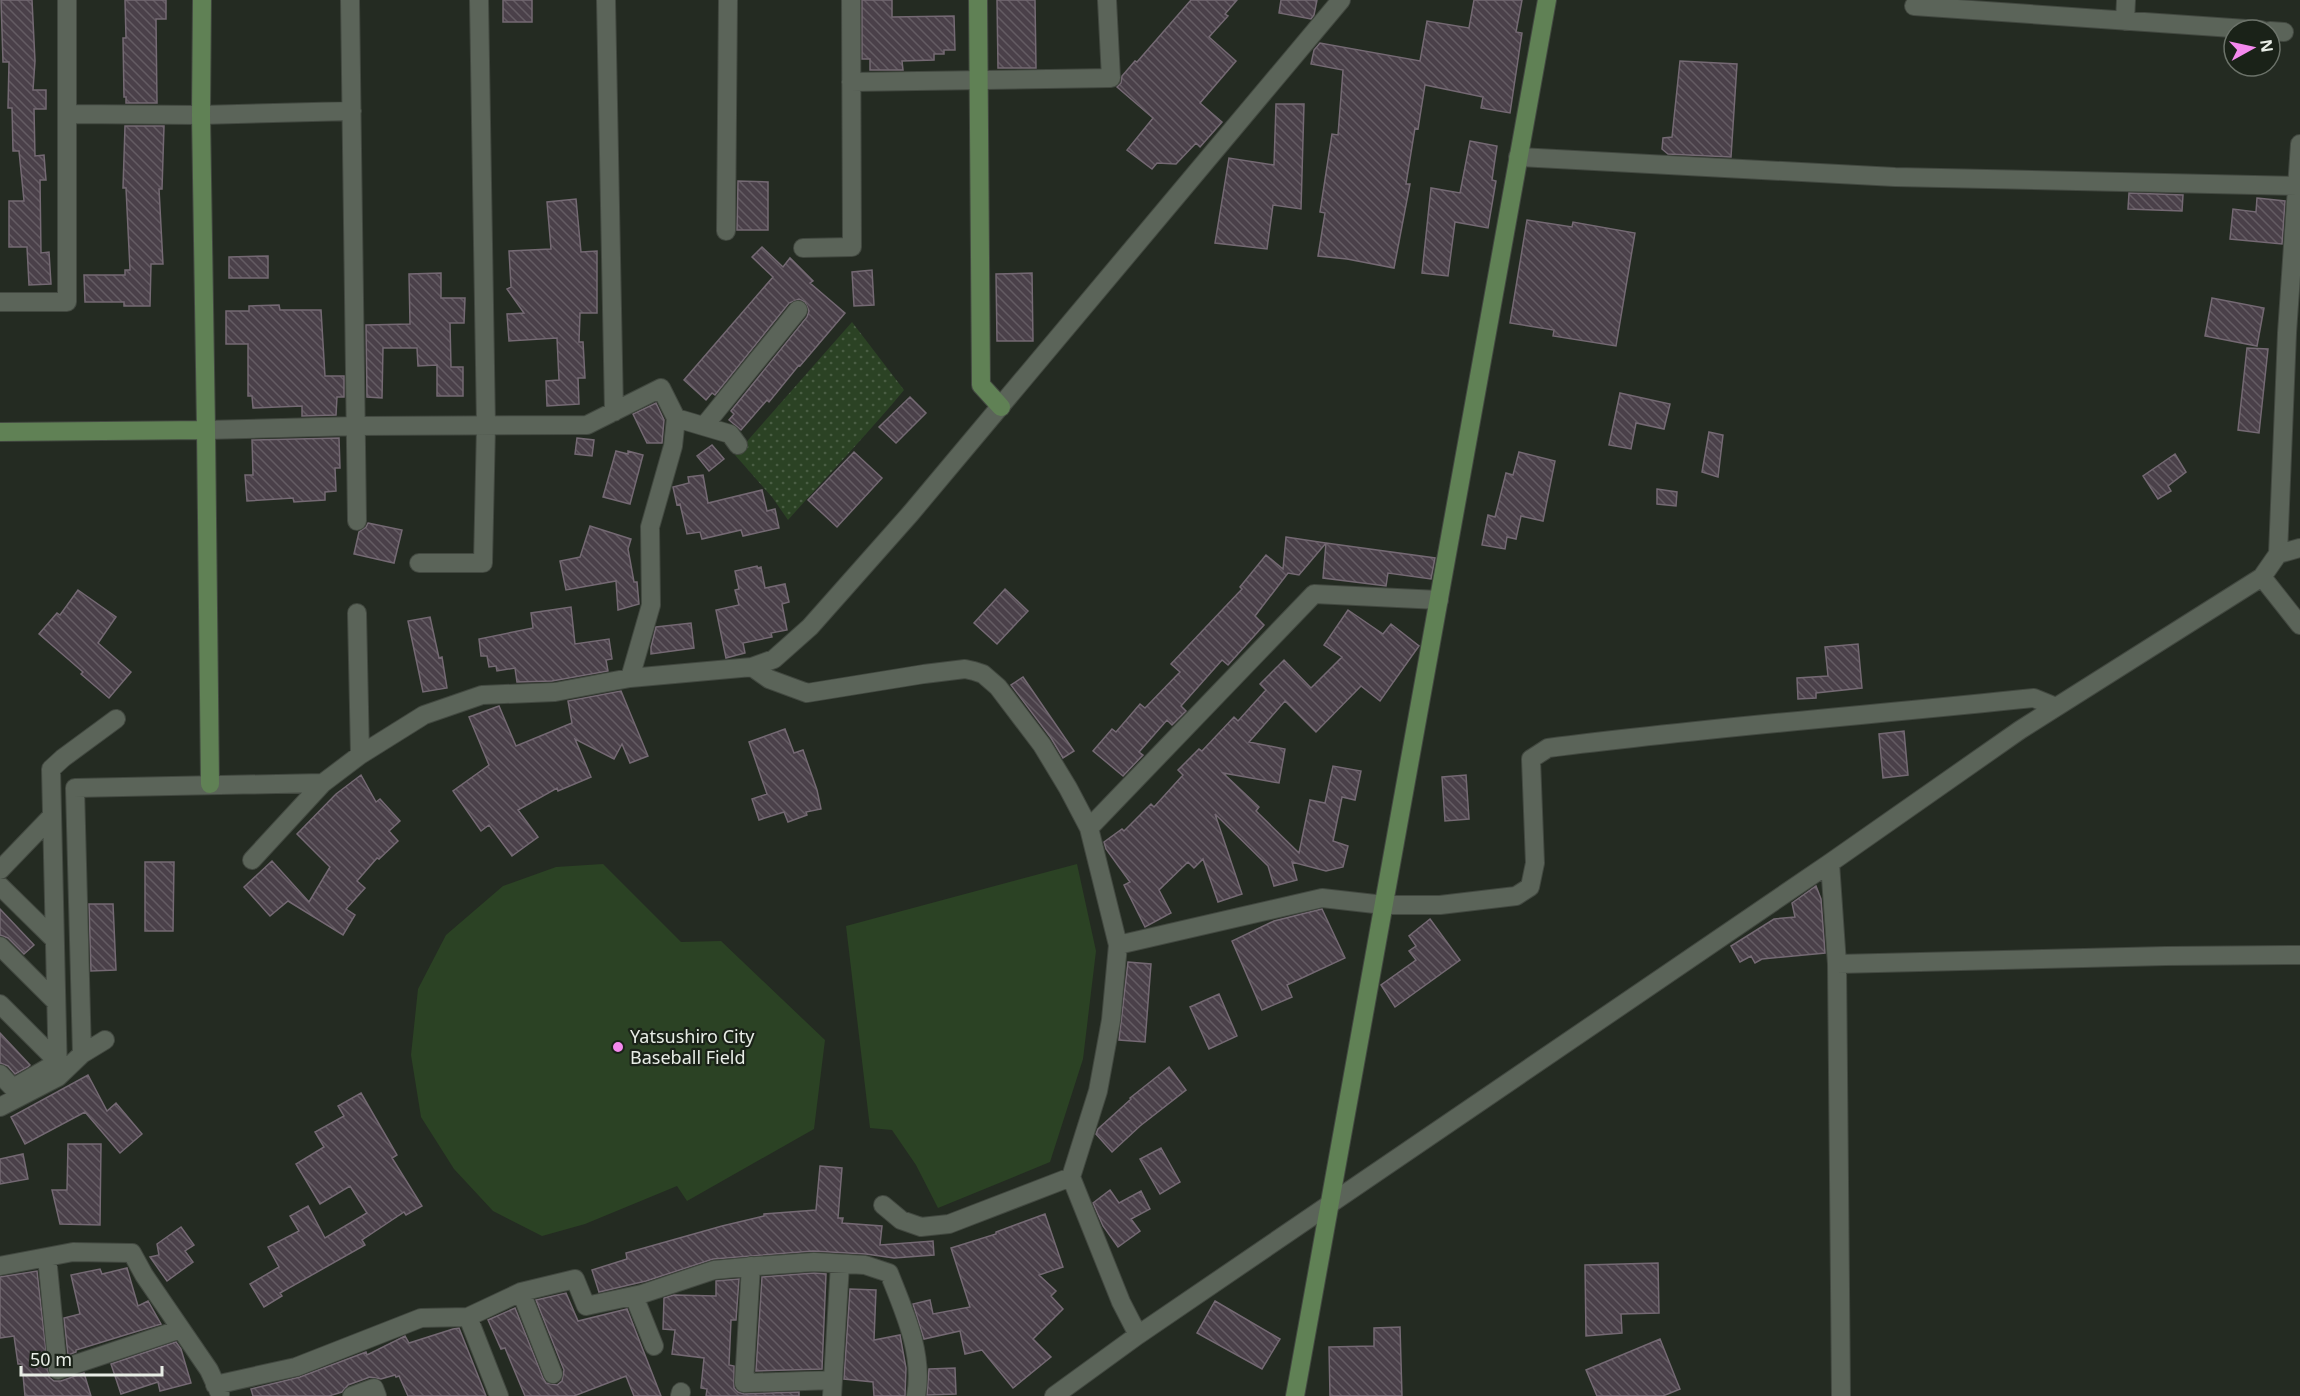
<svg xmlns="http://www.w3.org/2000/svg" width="2300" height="1396" viewBox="0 0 2300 1396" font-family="'Noto Sans',sans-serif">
	<defs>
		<pattern id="grass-dots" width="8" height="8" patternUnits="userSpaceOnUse" patternTransform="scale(1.5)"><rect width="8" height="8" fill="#2b4224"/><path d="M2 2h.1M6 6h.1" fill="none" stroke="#4a5e44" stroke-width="1.8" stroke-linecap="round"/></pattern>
		<pattern id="building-back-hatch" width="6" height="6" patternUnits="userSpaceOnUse" patternTransform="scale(1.5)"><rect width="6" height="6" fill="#4a4049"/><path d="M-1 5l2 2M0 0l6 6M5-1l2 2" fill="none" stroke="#645c63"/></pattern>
	</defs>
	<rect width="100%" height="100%" fill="#242b22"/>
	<path fill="url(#grass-dots)" d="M852 322 904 390C867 435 827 476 788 520L772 497 735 455Z"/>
	<path fill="#2b4224" d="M603 864 681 942 721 941 825 1040 814 1129 687 1201 677 1186 585 1224 542 1236 493 1211 454 1169 421 1117 411 1055 418 989 446 935 503 886 556 867Z
		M1077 864 1096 951 1083 1059 1050 1162 938 1208 916 1165 892 1130 870 1128 846 926Z"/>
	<path fill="url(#building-back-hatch)" stroke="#746973" stroke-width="1.5" d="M1 0H32L35 61 33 90H46V109H34L35 156 44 155 46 180H40L41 253 49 252 51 284 29 285 27 247H9V201H24L19 151H13L12 108H8L9 62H3Z
		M125 0H166V19H156L157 103H126V97H124L123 38H126Z
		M503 0H532V22H503Z
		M862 0H892V17L954 16 955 50H944V54H934V60L902 61 903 70H870V59H862Z
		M997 0H1035L1036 68H998Z
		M1191 0H1237L1225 14 1228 16 1209 37 1236 61 1200 103 1222 122 1200 147 1196 143 1176 164 1157 163 1152 169 1127 150 1153 118 1117 87 1121 83 1122 76 1135 61 1137 62Z
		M1281 0H1317L1314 15 1311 19 1279 13Z
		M1474 0H1522L1516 32 1522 33 1510 113 1481 108 1483 97 1425 85 1418 129 1415 128 1406 184H1410L1394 268 1347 259 1318 256 1325 213 1320 212 1332 134 1338 135 1343 70 1311 64 1314 50 1320 43 1420 61 1427 21 1469 28Z
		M1680 61 1737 64 1731 157 1668 154 1662 149 1663 138 1672 137Z
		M1276 104H1304L1301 209 1273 205 1267 249 1215 243 1229 158 1274 165Z
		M125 126H164L162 189H159L163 264H151L150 306H124V302H85L84 275H125V270H130L126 188H123Z
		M1470 141 1497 146 1492 180 1496 181 1488 228 1455 222 1448 276 1422 273 1431 188 1460 193Z
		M738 181 768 182V230H737Z
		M2129 193 2183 195 2182 211 2128 209Z
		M2257 198 2285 201 2282 244 2230 239 2233 209 2256 212Z
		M576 199 581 252 597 251V313H580L579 342H583L585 378H578L579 404 547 406 546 381 559 380 557 338 509 341 507 314 524 313 507 289 511 287 509 251 551 249 547 202Z
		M1527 220 1572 227 1573 222 1635 233 1616 346 1553 336 1554 330 1510 323Z
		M762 247 783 267 790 258 813 281 810 283 845 313 800 366 799 365 769 402 767 400 741 430 729 420 734 414 731 411 807 317 809 311 805 302 799 299 789 303 715 395 712 393 706 400 684 380 773 277 752 257Z
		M268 256V278H229V257Z
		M872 270 874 305 854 306 852 272Z
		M441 273V298H465L464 323H450L451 367H463V396H437V365L418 366 417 348H383L382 398 367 397 366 325 410 324 409 274Z
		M1032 273 1033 341H997L996 274Z
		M2212 298 2264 308 2257 346 2205 336Z
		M279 305 280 310H321L325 376H344V397H337L336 415 302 416V406L253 408 252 396H248V344H226V311H249V306Z
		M2247 348 2268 349 2259 433 2238 430Z
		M1620 393 1670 404 1664 429 1636 423 1631 449 1609 445Z
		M910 397 926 413 896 443 879 427Z
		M656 403 664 420 662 443H647L633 414Z
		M1709 432 1723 435 1718 477 1702 472Z
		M339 438 340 468H335L336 491 325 492V500L294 502 293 498 247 501 245 475H253L252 440Z
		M577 438 594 440 592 456 575 454Z
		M712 445 724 459 709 471 697 456Z
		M616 451 628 454V451L643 455 630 504 603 497Z
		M854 452 882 478 837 527 808 500Z
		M1519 452 1555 461 1543 521 1521 516 1516 539 1507 537 1505 549 1482 545 1488 515 1495 517 1506 473 1513 475Z
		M2175 454 2186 472 2168 486 2171 491 2158 499 2143 476Z
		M703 475 708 503 762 490 767 511 775 509 779 528 743 536 741 530 702 539 700 532 687 534 680 504 677 505 673 487 689 483 688 477Z
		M1657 489 1677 492 1676 506 1657 504Z
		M368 523 402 530 394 563 354 554 359 532 366 527Z
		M590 526 631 539 628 549 634 582H637L639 604 618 610 616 581 566 590 560 561 580 557Z
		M1286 537 1326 543 1299 575 1288 573 1255 616 1264 625 1228 665 1222 660 1181 706 1186 711 1172 725 1167 720 1139 752 1143 755 1123 776 1093 751 1112 729 1116 732 1140 704 1145 708 1180 672 1171 664 1242 589 1240 587 1266 555 1283 569Z
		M1326 543 1435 558 1431 579 1388 573 1386 586 1323 578Z
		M757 566 758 568 761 567 765 588 785 584 789 602 782 604 787 630 771 633 772 637 743 643 745 653 726 658 716 610 739 605 735 590 739 589 735 571Z
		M1005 589 1028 611 997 644 974 623Z
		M78 590 116 617 98 643 131 672 109 698 81 674 83 672 39 634 57 613 60 615Z
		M571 607 575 644 609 639 612 659 606 660 608 671 552 681 517 682 515 668 497 671 496 666 489 667 487 656H481L479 639 533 628 531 613Z
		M1348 610 1383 634 1391 624 1419 646 1380 701 1361 686 1316 732 1285 701 1249 742 1285 749 1279 783 1223 773 1259 807 1256 811 1299 853 1310 800 1325 803 1333 766 1361 771 1355 800 1342 797 1333 841 1348 846 1343 867 1326 871 1292 862 1297 880 1274 886 1268 866 1215 814 1242 894 1218 902 1203 859 1194 868 1188 862 1159 890 1171 913 1145 927 1124 885 1130 882 1106 849 1104 842 1122 829 1124 831 1151 804 1154 807 1183 775 1178 770 1199 749 1202 751 1234 717 1238 721 1266 690 1260 684 1284 660 1311 688 1342 657 1324 645Z
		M430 617 439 658 442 657 447 688 423 692 408 621Z
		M691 623 694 648 651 654V647L656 627Z
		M1858 644 1862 688 1816 693V698L1798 699 1797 678 1828 676 1825 647Z
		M1023 677 1074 751 1063 758 1051 738 1011 685Z
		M621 691 648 756 630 763 622 744 614 759 575 739 591 777 558 791 557 788 518 810 538 837 512 856 489 825 481 831 453 791 489 765 469 717 499 706 516 746 572 723 568 701Z
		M785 729 794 753 803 750 817 790 821 809 806 812 807 815 788 822 784 812 759 820 752 799 767 794 749 742Z
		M1904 731 1908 775 1883 778 1879 734Z
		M361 775 376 802 380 799 400 821 389 831 398 841 379 859 377 858 357 881 365 888 346 909 355 915 343 935 288 901 270 916 244 887 272 861 309 902 330 867 297 834 336 794Z
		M1466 775 1469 819 1445 821 1442 777Z
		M145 862H174L173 931H145Z
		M1816 886 1821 899 1825 953 1762 959 1755 963 1751 956 1740 962 1731 946 1774 919 1795 917 1792 903Z
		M89 904H113L116 970 91 971Z
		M0 909 34 945 24 954 8 938 0 935Z
		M1322 909 1345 958 1287 985 1292 997 1262 1010 1232 941 1274 921Z
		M1430 919 1460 960 1395 1007 1381 985 1416 960 1409 951 1416 946 1409 936Z
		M1128 962 1151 964 1145 1042 1119 1040Z
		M1219 994 1237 1036 1209 1049 1190 1007Z
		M0 1033 30 1065 28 1067 15 1074 8 1066 0 1063Z
		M1169 1067 1186 1090 1140 1126 1112 1152 1096 1134 1098 1129 1131 1099 1130 1098Z
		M88 1075 107 1111 116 1103 142 1134 120 1153 85 1112 25 1144 11 1117Z
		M361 1093 397 1155 392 1158 422 1206 406 1215 404 1212 362 1240 365 1245 280 1293 282 1296 264 1307 250 1284 279 1267 268 1247 299 1231 290 1216 308 1206 325 1238 367 1213 350 1186 320 1204 296 1164 324 1147 315 1132 344 1116 338 1106Z
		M68 1144H101L100 1225 60 1224 52 1190H67Z
		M1161 1148 1180 1182 1160 1194 1140 1159Z
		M23 1154 28 1179 0 1184V1159Z
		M820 1166 842 1168 838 1218H843L842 1223 882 1226 880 1245 933 1241 934 1255 894 1258 866 1254 813 1251 713 1259 646 1281 599 1292 592 1270 627 1259 626 1253 722 1226 764 1216V1214L816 1210Z
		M1110 1190 1119 1203 1141 1191 1150 1209 1131 1219 1140 1231 1118 1247 1103 1226 1093 1203Z
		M1045 1214 1063 1267 1039 1275 1056 1291 1051 1296 1063 1309 1033 1339 1051 1357 1013 1388 982 1350 965 1354 960 1331 924 1339 913 1304 930 1300 933 1314 970 1307 951 1248 996 1234V1232Z
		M181 1227 194 1245 185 1251 193 1262 167 1281 150 1257 159 1255 157 1244Z
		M1658 1263 1659 1313 1621 1314 1622 1333 1586 1336 1585 1265Z
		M127 1268 138 1306 148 1301 161 1324 76 1350V1352L68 1355 64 1318 80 1314 71 1275 100 1269 102 1274Z
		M37 1271 49 1377 54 1381H61L84 1373 91 1396H25L22 1364H18L14 1336 0 1338V1277Z
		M814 1273 826 1274 822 1369 756 1371 762 1277Z
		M739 1279 736 1320H731L729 1365 734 1366V1388L738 1392 744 1394 799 1392V1396H706L707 1389 701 1388 704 1358 672 1354 675 1330 663 1329 664 1298 674 1295 716 1296V1281Z
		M850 1289 876 1290 874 1340 900 1335 906 1368 905 1396H874L873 1382 844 1379Z
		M566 1293 578 1321 627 1309 661 1396H634L626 1376 574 1396H525L505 1348 501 1349 488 1320 515 1308 543 1378 546 1383 557 1385 562 1381 564 1370 536 1300Z
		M1215 1301 1280 1339 1262 1369 1197 1333Z
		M1400 1327 1402 1396H1330L1329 1347 1374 1346V1328Z
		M459 1328 486 1396H408L399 1376 396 1377 395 1375 381 1379 370 1377 348 1385 342 1392 329 1396H253L251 1389 300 1377 366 1352 367 1355 405 1336 409 1343 453 1329Z
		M1660 1339 1680 1389 1663 1396H1597L1586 1370Z
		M176 1342 181 1349 191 1383 160 1391 158 1382 121 1394 111 1364Z
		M955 1368 956 1394 927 1395 929 1369Z"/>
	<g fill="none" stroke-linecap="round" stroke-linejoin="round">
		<defs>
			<path id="street" d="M350 0 357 521
				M606 0 614 412
				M1914 6 2261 30
				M2125 21 2126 0
				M2270 31 2284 32
				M851 82 1111 78 1107 0
				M68 114 201 115 352 111
				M1518 157 1895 177 2297 186
				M726 231 728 0
				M803 248 852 247 851 0
				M0 302H67V0
				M704 426 798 310
				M206 430 356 426 587 425 661 388 676 418 730 434 738 445
				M2278 554 2300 548
				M419 563H483L486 426 479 0
				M2262 577 2300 625
				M357 613 360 755
				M752 667 769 679 807 693 924 674 965 669 974 671 983 674 998 687 1042 745 1068 788 1089 828 1118 945 1111 1020 1098 1091 1071 1177 1121 1302 1138 1335
				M630 678 651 605 650 527 673 446 676 418
				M1089 828 1314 594 1439 600
				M252 860 323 783 360 755 424 715 482 695 555 692 630 678 752 667 774 659 810 627 911 513 1341 0
				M1830 863 1837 964 1841 1396
				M0 870 51 817
				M0 886 54 939
				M1118 945 1322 898 1384 905H1440L1516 896 1530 887 1535 863 1531 759 1548 748C1710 727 1872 715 2034 698L2056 707
				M0 946 56 1002
				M1837 964 2166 956 2300 955
				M0 1004 58 1062 13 1088 0 1074
				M82 1054 75 788 323 783
				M58 1077 51 769 63 758 116 719
				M0 1107 58 1077 82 1054 105 1040
				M883 1205 901 1220 921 1227 949 1224 1071 1177
				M47 1257 58 1370 181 1329
				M0 1266 73 1252 132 1253 144 1275 209 1370 220 1394
				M751 1266 744 1383 833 1380
				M521 1292 553 1374
				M634 1296 654 1346
				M468 1317 499 1396
				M215 1385 296 1367 421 1318 468 1317 521 1292 575 1279 586 1306 642 1294 714 1270 757 1266 814 1262 865 1265 889 1273C904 1311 924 1354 916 1396
				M352 1396 374 1388 377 1396
				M680 1396 681 1392
				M832 1396 840 1264
				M1054 1396 1138 1335 1830 863 2020 730 2262 577 2278 554 2287 333 2300 144"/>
			<path id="secondary" d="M978 0 981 385 1001 407
				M206 430 210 784
				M0 432 206 430 201 115 202 0
				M1295 1396 1547 0"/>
		</defs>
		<use href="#street" stroke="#424840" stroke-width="20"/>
		<use href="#secondary" stroke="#424840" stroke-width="20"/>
		<use href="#street" stroke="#5b6459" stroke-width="18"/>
		<use href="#secondary" stroke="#608155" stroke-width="18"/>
	</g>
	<circle fill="#f589ee" stroke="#1a2218" stroke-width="2" cx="618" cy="1047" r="6"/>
	<g text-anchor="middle" stroke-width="4.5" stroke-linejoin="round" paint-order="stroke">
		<g font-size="18" fill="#e8ede6" stroke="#1a2218" text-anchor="start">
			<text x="630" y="1043">Yatsushiro City<tspan x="630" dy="21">Baseball Field</tspan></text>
		</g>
	</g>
	<g transform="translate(2252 48) rotate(82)"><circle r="28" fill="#1a2218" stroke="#6c736a" stroke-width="1.5"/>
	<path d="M0-4.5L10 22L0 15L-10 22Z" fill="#f589ee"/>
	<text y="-9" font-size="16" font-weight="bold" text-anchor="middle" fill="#e8ede6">N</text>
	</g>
	<path d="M21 1366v9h141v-9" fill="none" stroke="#e8ede6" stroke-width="3"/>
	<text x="30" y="1366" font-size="18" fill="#e8ede6" stroke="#1a2218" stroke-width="4.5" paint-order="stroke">50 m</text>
</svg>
